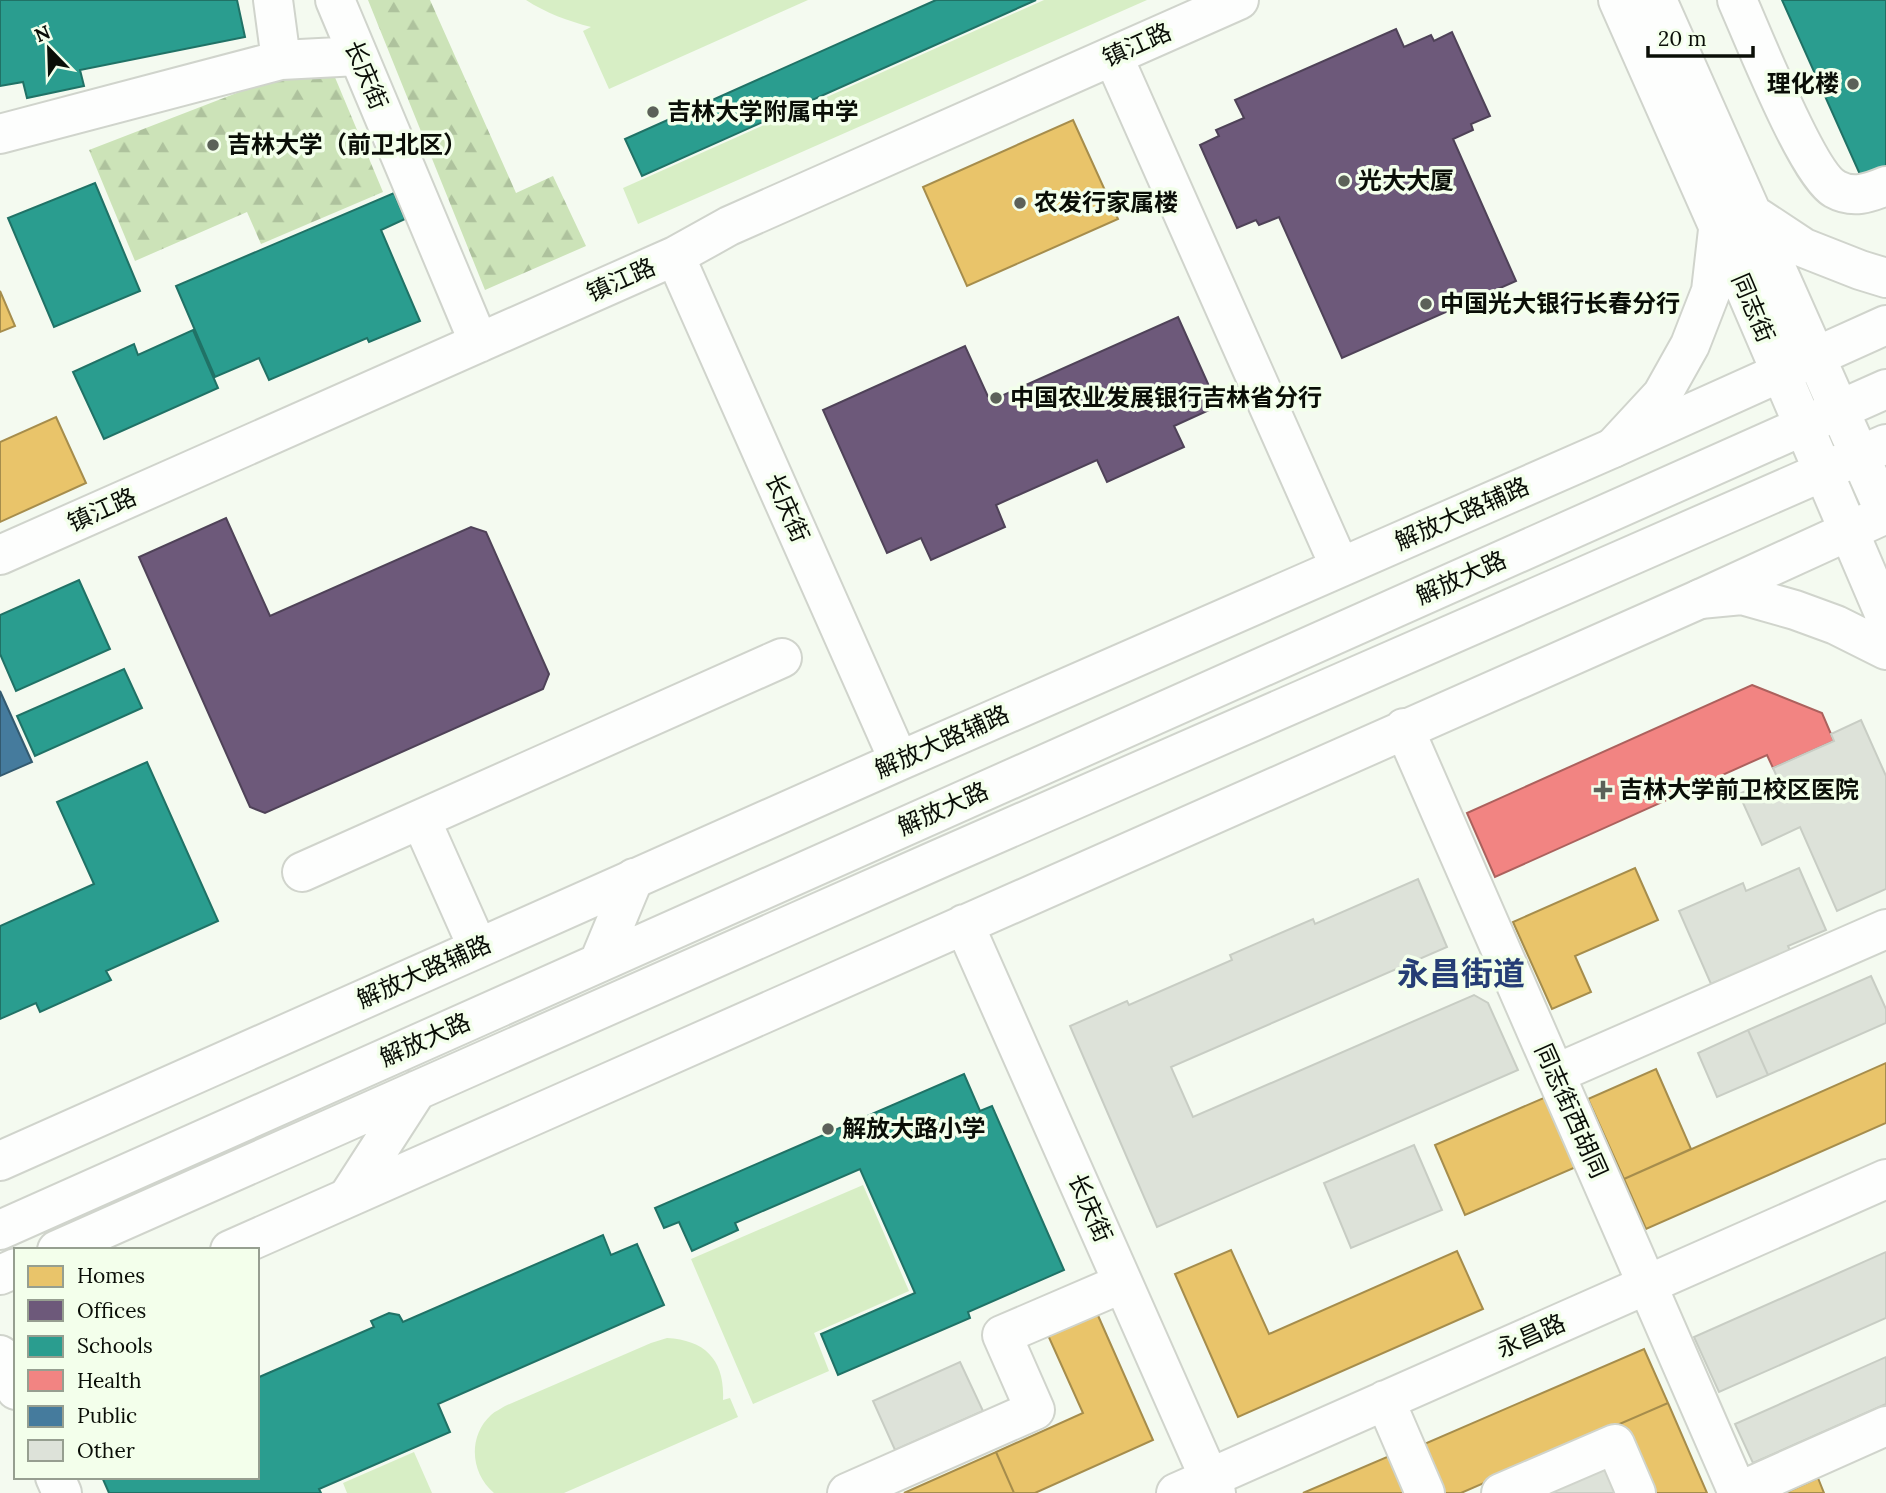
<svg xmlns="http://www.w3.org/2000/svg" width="1886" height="1493" viewBox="0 0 1886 1493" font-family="Lora,'Noto Sans SC',serif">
	<defs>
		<pattern id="forest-firs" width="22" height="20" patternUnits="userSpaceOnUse" patternTransform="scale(1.75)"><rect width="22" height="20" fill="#cce3b8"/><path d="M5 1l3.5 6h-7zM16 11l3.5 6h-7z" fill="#aec29d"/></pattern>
	</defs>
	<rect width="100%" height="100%" fill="#f4faf0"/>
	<path fill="#d7eec5" d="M526 0H808L609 89 583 31 591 27C568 21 546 13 526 0Z
		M1044 0H1147L638 224 623 188Z
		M863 1185 909 1291 814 1333 829 1371 753 1404 691 1259Z
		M667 1338C706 1340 725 1361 723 1400L730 1398 738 1417 564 1493H494C470 1473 468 1436 491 1415 495 1411 501 1409 505 1406L651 1343Z
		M414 1452 432 1493H347L343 1483Z"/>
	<path fill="url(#forest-firs)" d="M368 0H430L516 193 553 176 586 246 485 290Z
		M334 75 383 192 261 244 247 212 135 261 89 150 270 80Z"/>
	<path fill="#e9c46a" stroke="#a68d4c" stroke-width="2" d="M1073 120 1118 219 967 286 923 187Z
		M0 291 15 326 0 332Z
		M56 417 86 483 0 522V442Z
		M1635 868 1658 920 1575 956 1591 992 1552 1009 1513 922Z
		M1886 1063V1123L1646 1229 1624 1179Z
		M1656 1069 1691 1149 1624 1179 1588 1099Z
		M1546 1097 1576 1167 1465 1215 1435 1145Z
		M1231 1250 1269 1334 1457 1251 1483 1309 1238 1417 1175 1274Z
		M1096 1311 1153 1440 1035 1493H1014L996 1452 1083 1413 1047 1333Z
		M1644 1349 1668 1403 1461 1493H1443L1422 1445Z
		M1668 1403 1707 1493H1647L1617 1425Z
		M996 1452 1014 1493H904Z
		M1394 1454 1411 1493H1303Z
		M1818 1478 1824 1493H1785Z"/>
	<path fill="#6d597a" stroke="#4f4258" stroke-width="2" d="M1396 29 1404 47 1431 35 1434 41 1452 32 1490 116 1471 124 1473 130 1453 139 1516 281 1342 358 1279 217 1259 225 1256 220 1237 228 1200 145 1219 136 1216 130 1244 118 1235 100Z
		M1178 317 1218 406 1174 426 1184 447 1107 482 1097 460 996 505 1005 527 931 560 921 538 887 553 823 410 965 346 990 401Z
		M226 518 270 616 471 527 486 532 549 674 543 689 265 813 250 807 139 557Z"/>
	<path fill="#2a9d8f" stroke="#207266" stroke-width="2" d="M0 0H237L245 37 80 70 84 86 27 98 23 82 0 86Z
		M936 0H1036L642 176 625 139Z
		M1782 0H1886V168L1862 179Z
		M95 183 140 291 54 327 8 218Z
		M394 193 405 219 381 230 420 321 369 342 367 338 269 380 259 358 215 377 176 286Z
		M193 330 218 388 104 439 73 372 134 344 138 355Z
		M79 580 110 649 16 691 0 654V615Z
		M124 669 142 708 35 756 17 716Z
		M147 762 218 921 106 971 111 980 40 1012 36 1003 0 1019V926L94 884 57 802Z
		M964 1074 980 1111 992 1106 1064 1270 968 1312 970 1318 838 1375 821 1334 915 1293 860 1169 735 1223 738 1230 692 1251 679 1222 664 1228 655 1208Z
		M603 1235 611 1255 637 1244 664 1305 438 1404 450 1432 319 1489 321 1493H109L102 1477H257V1378L374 1327 371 1321 389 1313 399 1315 403 1322Z"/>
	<path fill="#f28482" stroke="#ac615d" stroke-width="2" d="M1752 685 1822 713 1834 741 1773 768 1767 755 1495 877 1467 813Z"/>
	<path fill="#457b9d" stroke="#335a70" stroke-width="2" d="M0 691 32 762 0 776Z"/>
	<path fill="#dde2d9" stroke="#c8cdc4" stroke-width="2" d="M1861 720 1886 776V889L1837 911 1800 827 1762 845 1739 794 1777 777 1773 768 1834 741 1831 734Z
		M1799 868 1826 930 1788 946 1791 953 1733 978 1732 975 1711 984 1679 911 1743 883 1746 891Z
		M1418 879 1447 947 1171 1067 1193 1117 1474 995 1488 1003 1518 1070 1157 1227 1070 1026 1127 1001 1129 1005 1232 960 1230 955 1313 919 1315 924Z
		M1871 976 1886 1009V1023L1768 1075 1748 1030Z
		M1748 1030 1768 1075 1717 1097 1698 1053Z
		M1414 1145 1442 1210 1351 1248 1324 1183Z
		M1886 1252V1318L1719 1392 1694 1337Z
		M1886 1357V1404L1753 1463 1735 1424Z
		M960 1362 983 1411 895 1450 873 1401Z
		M1613 1460 1627 1493H1538Z"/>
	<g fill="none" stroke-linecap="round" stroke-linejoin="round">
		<defs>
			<path id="minor" d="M273 0 281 60
				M335 0 479 343
				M1737 0C1753 36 1807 173 1835 189 1853 199 1869 193 1886 186
				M1113 56 1340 567
				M0 134 281 60 358 56
				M675 256 899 761
				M0 555 675 256 729 226 1239 0
				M1404 728 1738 1493
				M421 820 478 948
				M302 872 782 658
				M964 924 1216 1493
				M1555 1074 1886 929
				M0 1161 899 761 1613 448 1886 325
				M230 1250 1700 599 1886 514
				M0 1355 16 1390
				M1385 1400 1425 1493
				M55 1477 62 1493
				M1738 1492 1886 1426
				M847 1493 1035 1410 1002 1335 1123 1283
				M1176 1493 1886 1179
				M1501 1493 1615 1444 1636 1493"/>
			<path id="major" d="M1618 0 1719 228 1886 618
				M1657 0 1886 515
				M1754 215 1804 248 1860 270 1886 278
				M1613 448 1662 395 1690 345 1711 291 1718 230
				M1700 599 1742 595 1795 610 1836 625 1886 650
				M599 962 634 878
				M348 1197 417 1090
				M0 1230 1886 389
				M57 1250 941 858 1886 444
				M0 1275 16 1268"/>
		</defs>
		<use href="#minor" stroke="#d0d4cc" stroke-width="42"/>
		<use href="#major" stroke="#d0d4cc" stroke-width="42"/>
		<use href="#minor" stroke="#fdfefd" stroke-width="38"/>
		<use href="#major" stroke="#fdfefd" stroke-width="38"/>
	</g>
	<g fill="#5c6159" stroke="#f3ffeb" stroke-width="2.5">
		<circle cx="1853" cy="84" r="7"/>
		<circle cx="653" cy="112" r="7"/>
		<circle cx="213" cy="145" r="7"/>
		<circle cx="1344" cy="181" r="7"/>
		<circle cx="1020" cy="203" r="7"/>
		<circle cx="1426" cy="304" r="7"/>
		<circle cx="996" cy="398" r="7"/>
		<path d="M1599.5 779.5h7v7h7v7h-7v7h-7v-7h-7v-7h7z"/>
		<circle cx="828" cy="1129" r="7"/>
	</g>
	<g text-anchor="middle" stroke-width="7" stroke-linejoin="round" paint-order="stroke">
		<g font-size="24" fill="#0a0e07" stroke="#f3ffeb">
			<text transform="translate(1137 45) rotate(-24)" y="8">镇江路</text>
			<text transform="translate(366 75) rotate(67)" y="8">长庆街</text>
			<text transform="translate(621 280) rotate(-24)" y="8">镇江路</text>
			<text transform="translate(1753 308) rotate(67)" y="8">同志街</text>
			<text transform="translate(787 508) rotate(66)" y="8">长庆街</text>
			<text transform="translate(102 510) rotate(-24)" y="8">镇江路</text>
			<text transform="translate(1462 514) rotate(-24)" y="8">解放大路辅路</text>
			<text transform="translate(1461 578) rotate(-24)" y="8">解放大路</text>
			<text transform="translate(942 742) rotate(-24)" y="8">解放大路辅路</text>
			<text transform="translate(943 809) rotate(-24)" y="8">解放大路</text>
			<text transform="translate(424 972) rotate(-24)" y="8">解放大路辅路</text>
			<text transform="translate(425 1040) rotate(-24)" y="8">解放大路</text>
			<text transform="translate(1571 1111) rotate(66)" y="8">同志街西胡同</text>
			<text transform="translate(1090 1208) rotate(66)" y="8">长庆街</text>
			<text transform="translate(1531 1336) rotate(-24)" y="8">永昌路</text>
		</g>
		<g font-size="24" font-weight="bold" fill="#0a0e07" stroke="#f3ffeb" text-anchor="start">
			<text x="1839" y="92" text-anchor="end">理化楼</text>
			<text x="667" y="120">吉林大学附属中学</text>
			<text x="227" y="153">吉林大学（前卫北区）</text>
			<text x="1358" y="189">光大大厦</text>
			<text x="1034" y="211">农发行家属楼</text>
			<text x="1440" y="312">中国光大银行长春分行</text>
			<text x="1010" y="406">中国农业发展银行吉林省分行</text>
			<text x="1619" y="798">吉林大学前卫校区医院</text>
			<text x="842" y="1137">解放大路小学</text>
		</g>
		<g font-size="32" font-weight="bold" fill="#253d75" stroke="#f3ffeb">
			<text x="1461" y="985">永昌街道</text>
		</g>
	</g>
	<rect x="14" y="1248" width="245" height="231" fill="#f3ffeb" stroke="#969f90" stroke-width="2"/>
	<rect x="28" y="1266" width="35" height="21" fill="#e9c46a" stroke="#969f90" stroke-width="2"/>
	<text x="77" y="1283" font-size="21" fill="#0a0e07">Homes</text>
	<rect x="28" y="1300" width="35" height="21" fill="#6d597a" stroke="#969f90" stroke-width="2"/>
	<text x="77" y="1318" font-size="21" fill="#0a0e07">Offices</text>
	<rect x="28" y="1336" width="35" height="21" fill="#2a9d8f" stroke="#969f90" stroke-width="2"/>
	<text x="77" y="1353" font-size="21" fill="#0a0e07">Schools</text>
	<rect x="28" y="1370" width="35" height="21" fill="#f28482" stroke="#969f90" stroke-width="2"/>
	<text x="77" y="1388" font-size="21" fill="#0a0e07">Health</text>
	<rect x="28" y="1406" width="35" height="21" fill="#457b9d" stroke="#969f90" stroke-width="2"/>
	<text x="77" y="1423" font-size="21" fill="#0a0e07">Public</text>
	<rect x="28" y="1440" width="35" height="21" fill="#dde2d9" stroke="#969f90" stroke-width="2"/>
	<text x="77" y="1458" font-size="21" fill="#0a0e07">Other</text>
	<g transform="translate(49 49) rotate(337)" stroke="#f3ffeb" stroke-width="5" paint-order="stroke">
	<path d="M0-5L12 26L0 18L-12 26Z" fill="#0a0e07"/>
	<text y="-10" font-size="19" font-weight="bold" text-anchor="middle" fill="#0a0e07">N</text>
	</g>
	<path d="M1648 46v10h105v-10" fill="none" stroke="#0a0e07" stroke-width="3.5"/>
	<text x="1658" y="46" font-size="21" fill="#0a0e07" stroke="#f3ffeb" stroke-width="5" paint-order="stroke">20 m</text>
</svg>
